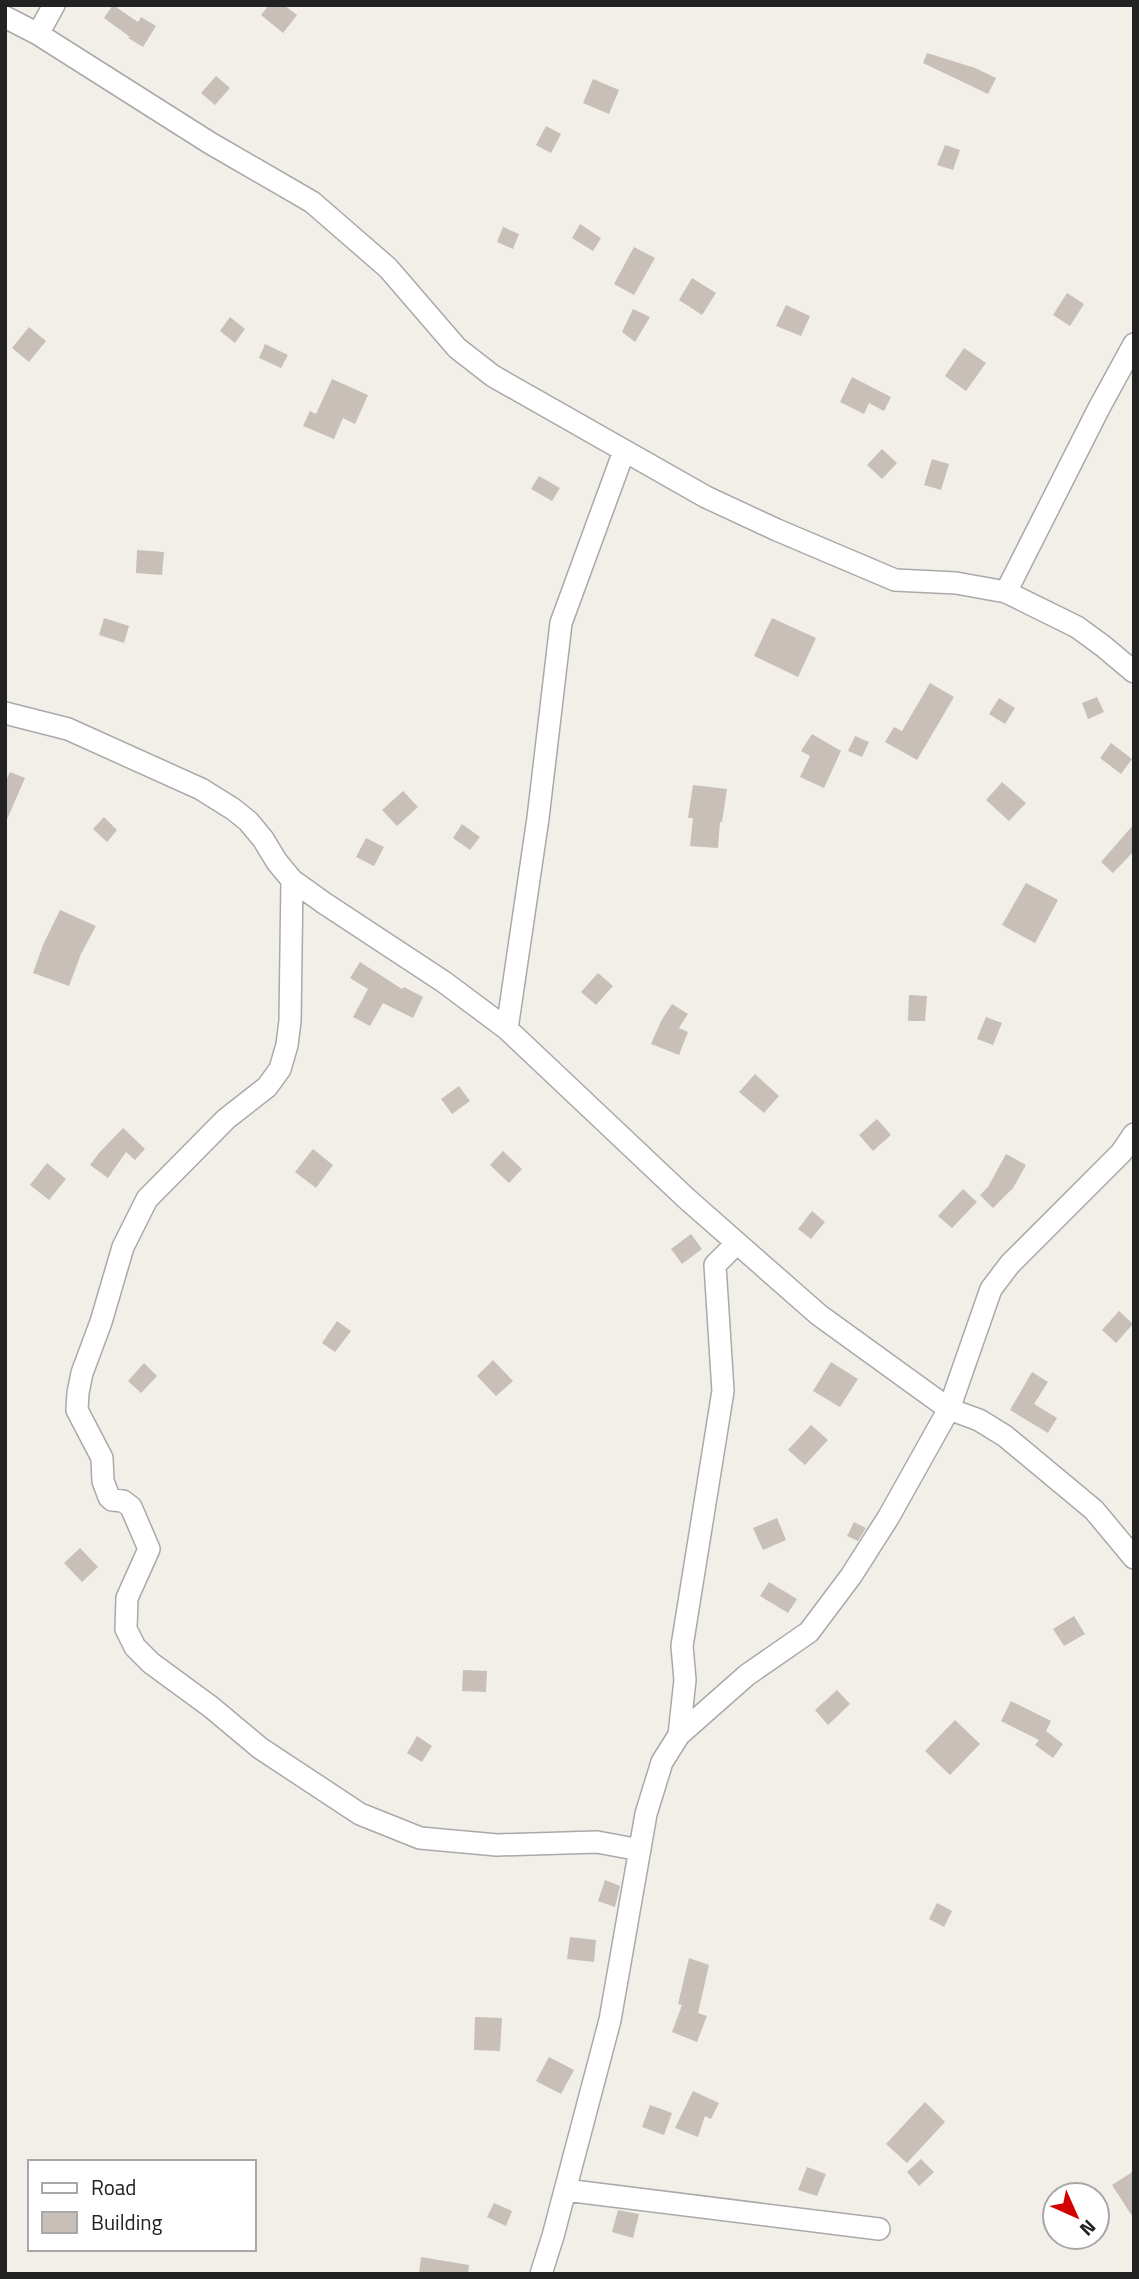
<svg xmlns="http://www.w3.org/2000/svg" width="1139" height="2279" viewBox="0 0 1139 2279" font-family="'Titillium Web',sans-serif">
	<rect width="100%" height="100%" fill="#f2efe9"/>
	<path fill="#c7bfb8" d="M113 5 138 22 141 17 156 26 143 47 128 38 130 37 104 18Z
		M269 5H284L297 15 283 33 261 15Z
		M927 53 975 68 996 78 988 94 923 63Z
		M216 76 230 88 215 105 201 93Z
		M593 79 619 90 609 114 583 103Z
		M546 126 561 134 551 153 536 145Z
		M945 145 960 150 953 170 937 165Z
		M580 224 601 238 593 251 572 238Z
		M503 227 519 234 513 249 497 242Z
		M634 247 655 258 634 295 614 284Z
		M692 278 716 293 702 315 679 300Z
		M1067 293 1084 304 1070 326 1053 315Z
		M786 305 810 316 801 336 776 326Z
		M633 309 650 317 635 342 622 332Z
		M230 317 245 329 235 343 220 331Z
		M29 327 46 341 29 362 12 348Z
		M265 344 288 355 281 368 259 358Z
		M964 348 986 363 966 391 945 376Z
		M852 377 891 397 884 411 869 403 864 414 840 402Z
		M332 379 368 395 355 424 343 418 334 439 303 426 310 411 316 414Z
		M882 449 897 463 882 479 867 465Z
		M932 459 949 464 941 490 924 485Z
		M539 476 560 488 552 501 531 489Z
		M137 550 164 552 162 575 136 573Z
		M104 618 129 626 124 643 99 635Z
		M772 618 816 638 798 677 754 656Z
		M930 683 954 697 917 760 885 742 894 727 902 731Z
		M1097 697 1104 712 1088 719 1082 703Z
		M999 698 1015 708 1005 724 989 714Z
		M812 734 841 751 824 788 800 777 810 756 801 751Z
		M855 736 869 742 862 757 848 751Z
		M1111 743 1132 759 1121 774 1100 758Z
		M10 772 25 778 5 824V783Z
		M1002 782 1026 803 1009 821 986 800Z
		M693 785 727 789 722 822H720L718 848 690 846 693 818H688Z
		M403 791 418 807 397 826 382 810Z
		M104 817 117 830 107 842 93 829Z
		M462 824 480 837 470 850 453 838Z
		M1134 824V851L1113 873 1101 862Z
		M366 838 384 847 374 866 356 857Z
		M1026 883 1058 900 1035 943 1002 925Z
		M60 910 96 926 81 954 69 986 33 973 43 945Z
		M360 962 402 989 404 987 423 997 413 1018 383 1003 370 1026 353 1017 368 989 350 978Z
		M598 973 613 986 596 1005 581 992Z
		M909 995 927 996 925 1021H908Z
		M672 1004 688 1014 679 1028 688 1032 679 1055 651 1044 661 1021Z
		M986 1017 1002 1023 993 1045 977 1039Z
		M755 1074 779 1096 764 1113 739 1092Z
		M459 1086 470 1101 452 1114 441 1099Z
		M877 1119 891 1135 873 1151 859 1135Z
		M123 1128 145 1149 135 1160 126 1152 108 1178 90 1165 99 1153Z
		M313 1149 333 1165 316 1188 295 1172Z
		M503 1151 522 1169 509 1183 490 1165Z
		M1006 1154 1026 1165 1013 1188 993 1208 980 1195 988 1187Z
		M47 1163 66 1179 49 1200 30 1185Z
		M963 1189 977 1202 952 1228 938 1216Z
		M812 1211 825 1222 811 1239 798 1229Z
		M691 1234 702 1249 682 1264 671 1249Z
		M1119 1311 1133 1324 1116 1343 1102 1330Z
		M337 1321 351 1331 335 1352 322 1343Z
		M493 1360 513 1381 496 1396 477 1376Z
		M831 1362 858 1379 840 1407 813 1391Z
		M144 1363 157 1376 141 1393 128 1381Z
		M1032 1372 1048 1382 1034 1404 1057 1418 1048 1433 1010 1410Z
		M811 1425 828 1440 805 1465 788 1450Z
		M777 1518 786 1540 763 1550 753 1528Z
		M854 1522 866 1528 858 1541 847 1536Z
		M80 1548 98 1567 82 1582 64 1563Z
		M769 1582 797 1599 788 1613 760 1596Z
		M1074 1616 1085 1634 1064 1646 1053 1629Z
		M463 1670 487 1671 486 1692 462 1691Z
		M837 1690 850 1704 828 1725 815 1710Z
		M1011 1701 1051 1721 1046 1731 1063 1744 1053 1758 1035 1745 1039 1740 1001 1721Z
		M955 1720 980 1744 950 1775 925 1751Z
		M417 1736 432 1746 422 1762 407 1753Z
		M605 1880 620 1886 615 1907 598 1901Z
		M937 1903 952 1911 944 1927 929 1919Z
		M570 1937 596 1940 594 1962 567 1959Z
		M689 1958 709 1965 698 2013 707 2016 697 2042 672 2032 682 2005 678 2004Z
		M475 2017 502 2018 500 2051 474 2050Z
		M549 2057 574 2070 561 2094 536 2081Z
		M693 2091 719 2103 711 2119 705 2116 698 2137 675 2128Z
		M925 2102 945 2122 907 2163 886 2144Z
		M650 2105 672 2113 664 2135 642 2127Z
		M921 2159 934 2172 919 2186 907 2172Z
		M807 2167 826 2174 817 2196 798 2190Z
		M1134 2171V2219L1112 2185Z
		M494 2203 512 2211 506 2226 487 2217Z
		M618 2210 639 2214 633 2238 612 2232Z
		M421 2257 469 2265 468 2274H419Z"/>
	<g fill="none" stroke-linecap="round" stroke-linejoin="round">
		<defs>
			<path id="minor" d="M5 17 38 34 210 143 312 202 388 268 457 348 493 376 706 497 777 530 895 580 956 583 1006 592 1077 627 1103 646 1134 672
				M38 34 54 5
				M1006 592 1099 408 1134 344
				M5 713 68 729 201 789 233 809 248 821 263 839 277 862 292 880 324 903 444 982 507 1029 687 1199 819 1315 949 1409 979 1420 1005 1436 1094 1510 1134 1558
				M292 880 290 1021 287 1045 280 1069 267 1087 226 1119 147 1199 123 1247 101 1322 82 1373 78 1393 77 1410 102 1458 103 1481 109 1497 112 1500 123 1501 131 1507 149 1549 127 1598 126 1629 135 1647 151 1663 211 1707 260 1748 360 1814 420 1838 497 1845 597 1842 640 1850
				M507 1029 538 818 561 623 624 451
				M679 1735 685 1680 682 1646 723 1391 715 1265 736 1244
				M565 2190 879 2229
				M541 2274 553 2236 610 2020 646 1814 662 1762 679 1735 747 1675 809 1632 851 1576 888 1518 949 1409 991 1289 1010 1264 1121 1153 1134 1134"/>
		</defs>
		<use href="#minor" stroke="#a9a9a9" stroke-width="24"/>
		<use href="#minor" stroke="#fff" stroke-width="21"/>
	</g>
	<rect width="1139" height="2279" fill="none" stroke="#222222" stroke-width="14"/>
	<rect x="28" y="2160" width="228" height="91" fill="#ffffff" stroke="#a7a7a7" stroke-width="2"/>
	<rect x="42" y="2183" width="35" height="10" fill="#ffffff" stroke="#a7a7a7" stroke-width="2"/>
	<text x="91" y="2195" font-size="21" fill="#222222">Road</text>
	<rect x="42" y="2212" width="35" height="21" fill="#c7bfb8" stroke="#a7a7a7" stroke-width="2"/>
	<text x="91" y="2230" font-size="21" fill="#222222">Building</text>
	<g transform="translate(1076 2216) rotate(135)"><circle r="33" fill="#ffffff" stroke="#a7a7a7" stroke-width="2"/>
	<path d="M0-5L12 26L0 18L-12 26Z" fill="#d40000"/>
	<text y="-10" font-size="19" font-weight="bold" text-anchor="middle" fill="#222222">N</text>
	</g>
</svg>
